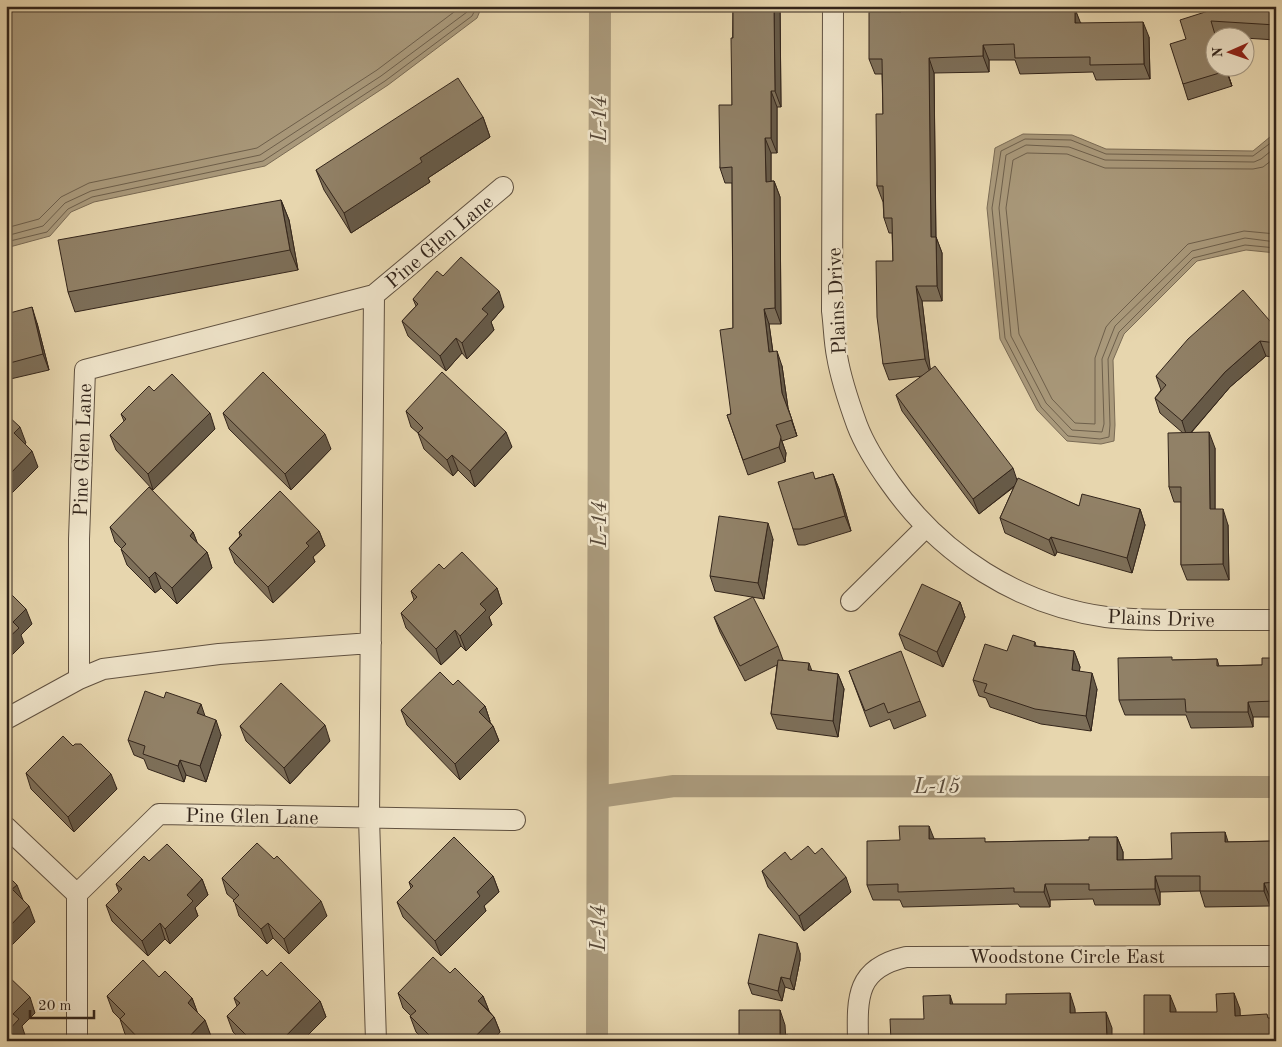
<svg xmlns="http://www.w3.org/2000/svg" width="1282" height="1047" viewBox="0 0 1282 1047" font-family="'Old Standard TT',serif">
	<rect width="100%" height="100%" fill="#e7d6ae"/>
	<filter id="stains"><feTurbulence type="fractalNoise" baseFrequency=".004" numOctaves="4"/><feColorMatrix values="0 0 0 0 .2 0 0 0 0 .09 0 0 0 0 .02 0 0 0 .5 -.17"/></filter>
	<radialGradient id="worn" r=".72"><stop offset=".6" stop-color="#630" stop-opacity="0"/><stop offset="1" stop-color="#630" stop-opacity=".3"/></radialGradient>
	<path fill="#aa9a7c" stroke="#7a6b55" d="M13 6H482L477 18 388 85 265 166 94 202 71 212 50 236 6 248V10Z
		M1276 132V253L1246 250 1197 261 1124 334 1113 360 1115 425 1114 441 1101 444 1067 441 1037 410 1000 339 987 208 995 148 1023 134 1072 135 1106 149 1253 151Z"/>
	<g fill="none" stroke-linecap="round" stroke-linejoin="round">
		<path stroke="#6e604c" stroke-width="1" d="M1276 139 1253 156 1106 154 1071 140 1025 139 1001 151 992 208 1005 338 1041 407 1068 436 1100 439 1109 437 1110 425 1108 359 1119 332 1193 258 1245 245 1276 248
			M1276 147 1261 159 1254 162 1105 160 1069 147 1026 145 1006 155 999 208 1011 336 1046 403 1072 430 1102 432 1104 424 1102 359 1115 326 1192 251 1245 238 1276 242
			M1276 157 1263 167 1253 169 1105 168 1067 154 1027 153 1013 160 1006 208 1019 334 1052 399 1075 423 1095 424V358L1106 327 1111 321 1188 244 1244 231 1276 234
			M6 228 39 219 61 197 89 183 257 148 377 70 462 6
			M6 236 43 226 65 203 91 191 260 155 381 76 467 12 470 6
			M6 242 47 232 68 209 92 197 263 161 385 81 472 16 477 6"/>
		<path stroke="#aa9a7c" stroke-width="22" d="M598 797 674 786 1276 787
			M597 1041 600 6"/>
		<defs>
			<path id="street" d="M833 6 832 311C834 326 834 341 837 356 841 380 849 403 857 425 865 446 878 466 891 484 941 555 1019 605 1106 617 1131 620 1156 620 1181 620 1213 620 1244 620 1276 620
				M374 295 369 818 376 1041
				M851 601 926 527
				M79 679V539L85 370 374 295 503 187
				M6 719 79 679 103 669 219 654 371 643
				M6 827 77 894
				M77 1041V894L159 814 515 820
				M858 1041C857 997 856 968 906 957L1276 956"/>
		</defs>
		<use href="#street" stroke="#605140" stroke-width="22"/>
		<use href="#street" stroke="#efe4ca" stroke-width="20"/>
	</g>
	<path fill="#7d6f59" stroke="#33251b" d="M733 6H780L781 107H777V153H771V181H774L780 197 781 324H769L773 352 782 366 788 408 797 436 782 441 786 453 785 462 748 475 727 415 731 414 733 328 732 183H725L720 168 732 105Z
		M1224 6H1276V40L1244 38 1216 36 1217 38H1214V68H1226L1232 86 1188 100 1183 84 1186 39Z
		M1075 9 1080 23 1149 37 1150 79 1096 80 1093 72 1020 74 1015 60H989V72L934 73 936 237 942 253V301H922L930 370 1017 480 1079 506 1140 509 1145 525 1132 573 1057 552 1055 556 1005 533 1000 518 1014 487 979 514 902 411 896 395 923 376 889 380 883 364 893 261 892 233H889L884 218 883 202 877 186 883 114 882 74H875L869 59 1001 10Z
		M483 117 490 137 428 178 430 182 351 233 324 190 316 170Z
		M281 200 289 220 298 270 75 312 68 292Z
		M443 276 504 307 491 322 494 330 467 359 462 353 446 371 408 336 402 321 416 306 413 299Z
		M6 314 37 323 49 370 6 380Z
		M1276 328V358L1266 356 1230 387 1191 433 1215 448V509L1228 525 1229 580H1187L1181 565V502H1174L1169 487 1183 433 1160 413 1155 398 1161 390 1156 376Z
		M154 391 215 429 153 490 116 450 110 435 124 421 121 414Z
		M406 411 512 447 475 487 458 470 453 476 424 449 418 433 411 427Z
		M223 413 331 449 291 490 229 429Z
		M833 474 839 489 851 531 805 545H798L793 529 815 479Z
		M110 527 193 532 197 543 207 552 212 568 177 604 161 588 155 593 127 565 121 549H122L115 542Z
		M319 531 325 546 313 557 315 562 273 603 235 563 229 548 240 536 239 532Z
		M773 539 764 599 715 591 710 576Z
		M444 569 497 588 502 604 489 617 492 625 466 651 461 646 441 665 406 628 401 613 414 600 411 591Z
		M960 602 965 617 943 667 905 649 899 634Z
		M714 617 778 646 783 660 812 671 838 674 844 689 838 737 777 729 771 714 777 665 745 681 720 632Z
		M1035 642 1036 646 1074 651 1080 667 1079 671 1097 689 1091 731 1041 724 990 707 986 698 979 696 973 680 1007 651Z
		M1276 658V717H1253V727L1191 728 1186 715H1125L1119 700 1173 660 1217 659 1219 666 1262 665Z
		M849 671 920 701 926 716 894 729 890 719 870 727Z
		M453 685 485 706 490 721V722L493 726 499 741 460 780 407 725 401 710Z
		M205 716 221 735 206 782 186 775 184 782 148 769 144 759 134 755 128 740Z
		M240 726 330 741 290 784 246 741Z
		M73 746 117 789 74 832 31 789 26 773Z
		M1117 837 1123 852V860L1172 859 1228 842 1276 841V898H1270V906L1205 907 1200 891 1160 892V905H1095L1093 899 1050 900V907H1020L1018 904 903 907 900 900H873L867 885 900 840 934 839 986 842 1089 840Z
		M815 854 851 892 804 931 768 887 762 871 791 860Z
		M149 861 202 879 208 895 195 908 198 916 170 944 165 939 148 956 112 921 106 905 119 892 116 884Z
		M493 876 499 892 484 906 486 911 441 956 403 917 397 902 411 888 409 882Z
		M222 878 327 916 289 954 273 938 267 944 239 916 234 900 227 894Z
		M800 953V960L794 990 785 987 782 1001 752 994 748 983Z
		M450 973 483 996 489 1011 494 1017 500 1032 492 1041H425L416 1032 410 1016H411L403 1008 398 993Z
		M267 976 320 1001 326 1017 302 1041H242L233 1032 227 1016 237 1006 234 998Z
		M159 977 192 998 197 1012 211 1036 206 1041H132L125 1034 120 1019 113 1012 107 996Z"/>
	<path fill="#665a48" stroke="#33251b" d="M774 6H780L781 107 775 91Z
		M1075 9 1081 24 1075 23Z
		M1143 22 1149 37 1150 79 1144 64Z
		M983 45 989 60V72L983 56Z
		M929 58 934 73 936 253 931 237Z
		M1225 68H1226L1232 86Z
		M771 91 777 107V153L771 138Z
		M483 117 490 137 428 178 430 182 351 233 344 213 420 158Z
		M765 138 771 153V197L766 182Z
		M774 181 780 197 781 324 775 308Z
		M281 200 289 220 298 270 290 250Z
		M936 237 942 253V301L937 286Z
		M916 286 922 301 931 375 925 359Z
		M499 291 504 307 491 322 494 330 467 359 462 343 482 309Z
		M32 307 37 323 49 370 43 354Z
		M764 309 769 324 775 368 769 352Z
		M456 338 462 353 446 371 440 356Z
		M1260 341 1266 356 1230 387 1187 437 1182 421 1225 372Z
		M777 351 782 366 788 408 797 436 782 393Z
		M210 413 215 429 153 490 148 474Z
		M776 425 786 453 785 462 779 447Z
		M20 427 26 443 20 448 14 433Z
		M506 432 512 447 475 487 470 471Z
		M1209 432 1215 448V525L1210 509Z
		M325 434 331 449 291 490 285 474Z
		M32 451 38 467 6 499V478Z
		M452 455 458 470 453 476 447 460Z
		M1013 468 1018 483 979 514 973 499Z
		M833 474 839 489 851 531 845 516Z
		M1140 509 1145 525 1132 573 1127 558Z
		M1223 509 1228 525 1229 580 1223 564Z
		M768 523 773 539 764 599 758 583Z
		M319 531 325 546 313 557 315 562 273 603 268 587 306 543Z
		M193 532 199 547 190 536Z
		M1051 537 1057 552 1055 556 1049 540Z
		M207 552 212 568 177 604 172 588Z
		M155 572 161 588 155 593 149 578Z
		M497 588 502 604 489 617 492 625 466 651 460 636 480 604Z
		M960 602 965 617 943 667 937 652Z
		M26 609 32 624 21 635 24 643 6 661V640L13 622Z
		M455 630 461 646 441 665 436 649Z
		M1074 651 1080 667 1077 686 1072 670Z
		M809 663 815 679 808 670Z
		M1092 673 1097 689 1091 731 1086 716Z
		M838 674 844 689 838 737 833 721Z
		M1248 702 1253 717V727L1248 712Z
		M201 704 206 719 197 713Z
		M485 706 490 721 485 727 479 712Z
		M216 720 221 735 206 782 200 766Z
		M325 725 330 741 290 784 284 768Z
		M493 726 499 741 460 780 455 764Z
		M180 760 186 775 184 782 178 766Z
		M111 774 117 789 74 832 68 817Z
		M929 826 935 841 929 839Z
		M1225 832 1230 848 1225 842Z
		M1117 837 1123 852V875L1117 860Z
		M493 876 499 892 484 906 486 911 441 956 435 941 477 892Z
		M1155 876 1160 892V905L1155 889Z
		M846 877 851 892 804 931 799 916Z
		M202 879 208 895 195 908 198 916 170 944 165 929 187 895Z
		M1264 883 1270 898V906L1264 891Z
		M1045 884 1050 900V907L1044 892Z
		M17 885 23 900 12 889Z
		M321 901 327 916 289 954 284 939Z
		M29 906 35 922 6 951V930Z
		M160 923 165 939 148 956 142 941Z
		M268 923 273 938 267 944 261 929Z
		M797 943 800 953V960L794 990 790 979Z
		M781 977 785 987 782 1001 778 991Z
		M1070 993 1075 1009 1076 1028 1070 1013Z
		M1234 993 1240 1009 1241 1031 1235 1016Z
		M950 995 955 1011 950 1004Z
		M1170 995 1176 1010V1027L1170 1012Z
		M483 996 489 1011 478 1001Z
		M30 997 35 1013 22 1026 25 1035 19 1041H6V1033L13 1014Z
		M192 998 198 1014 188 1003Z
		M320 1001 326 1017 302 1041H281Z
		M780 1010 785 1025 786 1041 780 1035Z
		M1106 1012 1112 1028V1041H1107Z
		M494 1017 500 1032 492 1041H471Z
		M205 1020 211 1036 206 1041H185Z
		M443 1036 444 1041H439Z"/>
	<path fill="#918167" stroke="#33251b" d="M733 6H774L775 91H771V138H765L766 182 774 181 775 308 764 309 769 352 777 351 782 393 792 420 776 425 781 437 779 447 743 460 727 415 731 414 720 330 733 328 732 167 720 168 719 105H732L731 38H733Z
		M901 6H998V10L1075 9V23L1143 22 1144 64 1090 65V57L1015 58 1014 44 983 45V56L929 58 931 237H936L937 286H916L925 359 883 364 877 317 876 261H893L892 218H884L883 186H877L876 114H883L882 59H869V12H901Z
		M1224 6H1276V25L1211 21 1216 38H1214V68H1225L1226 71 1183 84 1170 44 1186 39 1180 20Z
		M458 78 483 117 420 158 422 162 344 213 316 170Z
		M281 200 290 250 68 292 58 240Z
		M461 257 499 291 482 309 488 314 462 343 456 338 440 356 402 321 418 304 413 299 437 271 443 276Z
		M1243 290 1276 328V343L1260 341 1225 372 1182 421 1155 398 1166 385 1156 376 1188 339Z
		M32 307 43 354 6 364V314Z
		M935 366 1013 468 973 499 896 395Z
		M263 372 325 434 285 474 223 413Z
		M442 372 506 432 470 471 452 455 447 460 418 433 423 428 406 411Z
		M172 374 210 413 148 474 110 435 126 419 121 414 149 386 154 391Z
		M6 414 20 427 14 433 32 451 6 478Z
		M1209 432 1210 509H1223V564L1181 565V487H1169L1168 433Z
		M813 472 815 479 833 474 845 516 800 529H793L778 482Z
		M1018 478 1079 506 1082 494 1140 509 1127 558 1051 537 1049 540 1000 518Z
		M149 487 193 532 190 536 207 552 172 588 155 572 149 578 121 549 126 544 110 527Z
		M280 491 319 531 306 543 309 546 268 587 229 548 242 535 239 532Z
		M719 516 768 523 758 583 710 576Z
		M462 552 497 588 480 604 486 610 460 636 455 630 436 649 401 613 417 597 411 591 439 564 444 569Z
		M922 584 960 602 937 652 899 634Z
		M6 589 26 609 13 622 19 628 6 640Z
		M753 597 778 646 740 666 714 617Z
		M1013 635 1035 642 1034 646 1074 651 1072 670 1092 673 1086 716 1035 709 984 692 987 684 973 680 985 644 1007 651Z
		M901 651 920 701 888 713 884 703 865 711 849 671Z
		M1172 657V660L1217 659V666L1262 665V658H1276V701L1248 702V712H1186L1185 699 1119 700 1118 658Z
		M778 660 809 663 808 670 838 674 833 721 771 714Z
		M440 672 453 685 458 680 485 706 479 712 493 726 455 764 401 710Z
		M281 683 325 725 284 768 240 726Z
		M145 691 164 698 166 692 201 704 197 713 216 720 200 766 180 760 178 766 143 754 145 746 128 740Z
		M63 736 73 746 75 744H81L111 774 68 817 26 773Z
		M899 826H929V839L985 838V842L1089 840V837H1117V860L1172 859 1171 833 1225 832V842L1276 841V882L1264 883V891H1200V876H1155V889L1089 890V884H1045L1044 892H1014V888L898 892V884L867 885V841L900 840Z
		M454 837 493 876 477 892 480 896 435 941 397 902 413 886 409 882Z
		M257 843 274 859 277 856 321 901 284 939 268 923 261 929 233 901 239 895 222 878Z
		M167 844 202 879 187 895 193 901 165 929 160 923 142 941 106 905 122 889 116 884 144 856 149 861Z
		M808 846 815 854 822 848 846 877 799 916 762 871 785 852 791 860Z
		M6 874 17 885 12 889 29 906 6 930Z
		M759 934 797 943V950L790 979 781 977 778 991 748 983Z
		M433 957 450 973 455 968 483 996 478 1001 494 1017 471 1041H447L443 1036 439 1041H435L410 1016 416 1011 398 993Z
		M143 960 159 977 165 971 192 998 188 1003 205 1020 185 1041H141L120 1019 125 1014 107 996Z
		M281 962 320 1001 281 1041 278 1038 275 1041H252L227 1016 240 1003 234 998 262 970 267 976Z
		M6 974 30 997 13 1014 19 1019 6 1033Z
		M1070 993V1013L1106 1012 1107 1041H891L890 1019H924L923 996 950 995V1004H1006V994Z
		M1234 993 1235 1016 1267 1014 1268 1018H1276V1041H1144V995H1170V1012H1217L1216 994Z
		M739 1010H780V1035H788V1041H739Z"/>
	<g text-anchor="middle" stroke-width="5" stroke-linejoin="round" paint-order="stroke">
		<g font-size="20" fill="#33251b" stroke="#efe4ca">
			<text transform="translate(439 241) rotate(-40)" y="7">Pine Glen Lane</text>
			<text transform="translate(836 301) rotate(-93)" y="7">Plains Drive</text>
			<text transform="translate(82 450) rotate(-88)" y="7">Pine Glen Lane</text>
			<text transform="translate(1161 618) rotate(2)" y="7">Plains Drive</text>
			<text transform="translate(252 816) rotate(1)" y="7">Pine Glen Lane</text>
			<text x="1067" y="963">Woodstone Circle East</text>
		</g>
		<g font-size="21" font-style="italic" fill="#574838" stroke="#efe4ca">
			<text transform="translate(599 119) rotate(-90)" y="7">L-14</text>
			<text transform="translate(599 524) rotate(-90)" y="7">L-14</text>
			<text x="937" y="793">L-15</text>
			<text transform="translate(598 928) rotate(-90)" y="7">L-14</text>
		</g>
	</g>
	<rect width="1282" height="1047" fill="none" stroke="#e7d6ae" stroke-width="25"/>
	<rect x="8" y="8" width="1267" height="1032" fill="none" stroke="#33251b" stroke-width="2.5"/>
	<rect x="12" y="12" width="1257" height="1022" fill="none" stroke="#33251b"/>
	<g transform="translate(1230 52) rotate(268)"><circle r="24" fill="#efe4ca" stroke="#a49884"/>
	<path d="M0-4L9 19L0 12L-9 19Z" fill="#8f2418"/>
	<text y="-8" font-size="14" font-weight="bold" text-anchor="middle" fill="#33251b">N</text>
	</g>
	<path d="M30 1010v8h64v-8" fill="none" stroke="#33251b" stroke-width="2.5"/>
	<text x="38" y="1010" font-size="15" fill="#33251b" stroke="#efe4ca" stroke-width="4" paint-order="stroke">20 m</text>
	<rect width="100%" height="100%" filter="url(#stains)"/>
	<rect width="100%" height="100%" fill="url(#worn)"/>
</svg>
